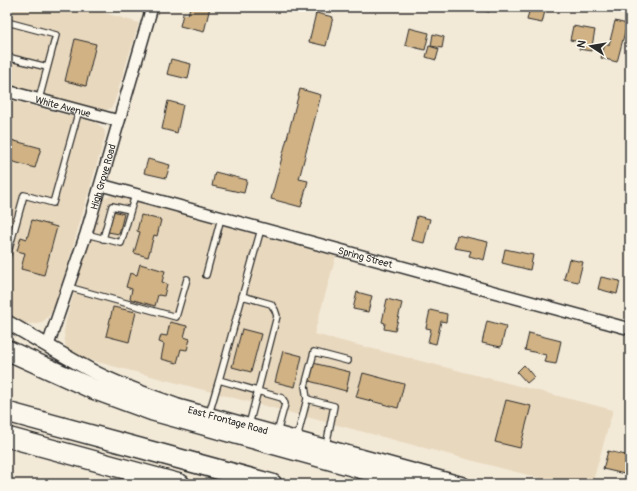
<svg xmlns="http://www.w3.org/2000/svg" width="637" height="491" viewBox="0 0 637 491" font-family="Pangolin,sans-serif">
	<rect width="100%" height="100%" fill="#f2e9d7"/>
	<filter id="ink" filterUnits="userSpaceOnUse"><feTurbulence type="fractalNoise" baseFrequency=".025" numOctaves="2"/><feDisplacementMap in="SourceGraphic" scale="8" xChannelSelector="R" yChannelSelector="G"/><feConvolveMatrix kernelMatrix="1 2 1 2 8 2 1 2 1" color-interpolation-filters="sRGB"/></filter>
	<g filter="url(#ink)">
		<path fill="#e8d8be" d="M7 7H85L139 23 114 103 111 108 102 112 7 87Z
			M7 99 97 123 105 131V136L57 301 51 313 45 320 38 324 23 323 7 312Z
			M112 195 336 256 314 334 613 410 592 484H562L71 355 66 348 65 341 64 333 66 320 101 201 106 197Z"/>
		<path fill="#d0b284" stroke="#2b2b2b" d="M190 7H210L204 32 180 26 183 14 188 15Z
			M472 7H490L489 12Z
			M530 7 545 11 542 23 527 20Z
			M316 13 333 17 326 46 309 42Z
			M615 21 627 24 617 62 601 58 605 44 609 45Z
			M573 26 595 30 591 51 579 49 581 42 570 40Z
			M409 28 429 33 425 50 405 45Z
			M433 34 444 37 442 48 431 46Z
			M75 39 96 44 86 86 65 81Z
			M429 46 439 49 436 60 426 57Z
			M171 59 191 64 188 79 167 74Z
			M300 89 321 95 299 179 308 181 301 207 271 199Z
			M168 101 183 105 177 133 162 129Z
			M7 139 41 148 35 168 7 160Z
			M148 159 170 165 166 178 144 173Z
			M215 172 247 180 244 193 212 186Z
			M113 211 124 214 119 234 108 232Z
			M141 215 161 220 157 236 154 235 148 257 134 253 140 232 137 231Z
			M417 216 430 219 424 243 411 240Z
			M32 220 57 227 44 275 21 269 25 253 17 251 21 237 27 239Z
			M457 235 488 242 484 260 469 256 471 251 454 248Z
			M505 249 533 255 530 270 502 263Z
			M569 259 583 262 578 282 564 279Z
			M140 264 165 271 162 282 167 284 164 296 158 295 155 306 130 299 132 289 126 287 130 273 137 275Z
			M601 277 620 281 617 294 598 289Z
			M357 292 372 296 368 312 353 309Z
			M387 299 402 303 395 331 384 329 385 323 382 322Z
			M113 307 136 312 129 342 106 336Z
			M430 310 447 314 446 322 441 321 436 344 428 342 431 329 426 328Z
			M487 321 506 326 501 347 482 343Z
			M170 322 187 326 184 337 190 339 187 350 181 349 177 363 161 359 164 344 159 342 161 335 167 336Z
			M242 329 261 334 251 372 232 367Z
			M529 333 561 341 556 364 544 362 546 355 525 350Z
			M283 351 302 356 295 387 275 382Z
			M313 363 350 372 346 391 309 381Z
			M524 365 534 377 527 383 517 372Z
			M363 373 404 384 398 408 356 397Z
			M506 400 531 406 520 448 495 442Z
			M608 451 630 456 629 475 603 469Z"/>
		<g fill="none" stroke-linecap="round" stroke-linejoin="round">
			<defs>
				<path id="service" d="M7 22 56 35 39 99
					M7 57 47 67
					M86 234 121 243 135 195
					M103 239 112 206 130 210
					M7 256 24 195 53 203 79 110
					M206 275 221 218
					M68 287 176 317 187 279
					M242 296 271 304 275 310 277 316 249 425
					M219 380 261 229
					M307 399 305 386 314 352 348 361
					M209 414 219 380 282 398 284 401 285 404 277 433
					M297 438 307 399 334 406 326 446"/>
				<g id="minor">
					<path id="s1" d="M7 91 119 121"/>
					<path id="s2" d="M101 185 630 329"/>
					<path id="s3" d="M48 345 86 234 152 7"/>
				</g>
				<g id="tertiary">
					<path id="s4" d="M7 322C37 339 67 358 98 374 124 387 151 396 178 406L463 484"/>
				</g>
				<path id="motorway" d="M7 350 93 389 153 411 417 484
					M7 412 272 484
					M7 437 180 484"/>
			</defs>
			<use href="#service" stroke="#2b2b2b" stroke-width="8"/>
			<use href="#minor" stroke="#2b2b2b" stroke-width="14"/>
			<use href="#tertiary" stroke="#2b2b2b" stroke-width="16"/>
			<use href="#motorway" stroke="#2b2b2b" stroke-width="22"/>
			<use href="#service" stroke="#fbf7ec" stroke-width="5.5"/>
			<use href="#minor" stroke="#fbf7ec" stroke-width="11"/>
			<use href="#tertiary" stroke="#fbf7ec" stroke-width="13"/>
			<use href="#motorway" stroke="#fbf7ec" stroke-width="19"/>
		</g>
	</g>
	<g text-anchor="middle" stroke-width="3.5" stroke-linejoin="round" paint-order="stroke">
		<g font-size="10" fill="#2b2b2b" stroke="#fbf7ec">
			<text dy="4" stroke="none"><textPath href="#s1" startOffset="58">White Avenue</textPath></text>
			<text dy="4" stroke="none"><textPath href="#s3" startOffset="177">High Grove Road</textPath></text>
			<text dy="4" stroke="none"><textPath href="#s2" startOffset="274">Spring Street</textPath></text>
			<text dy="4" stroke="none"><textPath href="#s4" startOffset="243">East Frontage Road</textPath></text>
		</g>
	</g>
	<rect width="637" height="491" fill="none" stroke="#fbf7ec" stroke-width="24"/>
	<rect x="12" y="12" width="613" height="467" fill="none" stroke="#2b2b2b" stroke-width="1.5" filter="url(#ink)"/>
	<g transform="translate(591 46) rotate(282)" stroke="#fbf7ec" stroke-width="3" paint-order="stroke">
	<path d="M0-3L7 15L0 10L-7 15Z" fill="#2b2b2b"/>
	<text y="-6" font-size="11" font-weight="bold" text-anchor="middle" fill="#2b2b2b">N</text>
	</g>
</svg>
